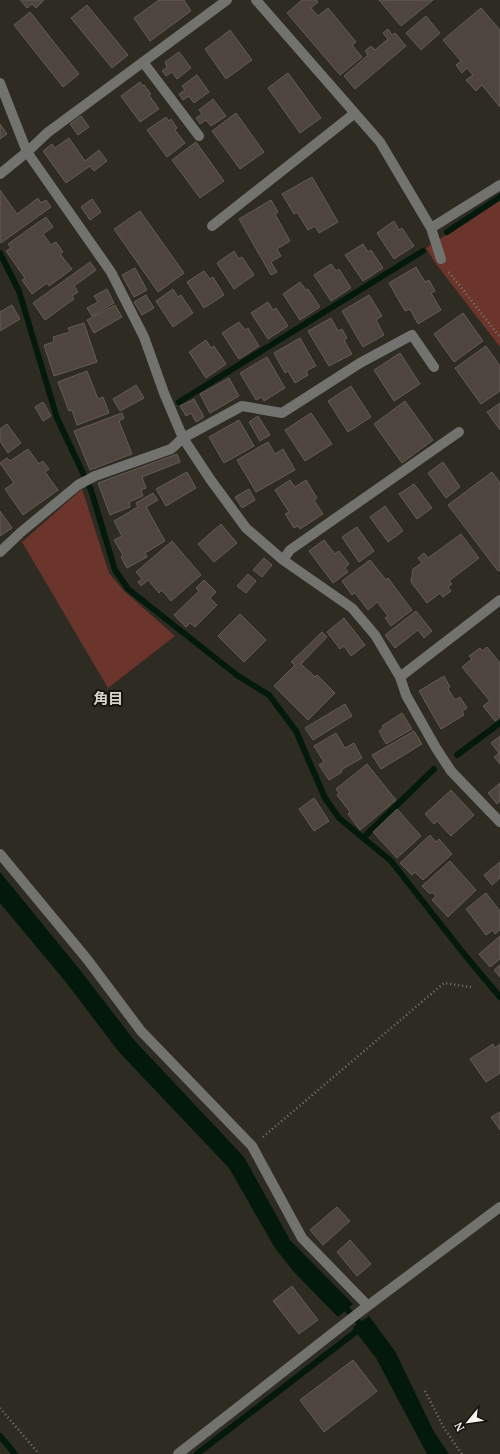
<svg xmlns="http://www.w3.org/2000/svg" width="500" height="1454" viewBox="0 0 500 1454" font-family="'PT Serif','Noto Sans JP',serif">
	<rect width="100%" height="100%" fill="#2e2b23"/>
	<path fill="#6b352c" d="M500 200V347L436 264 426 248Z
		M82 489 109 573 123 590 175 636 108 688 22 542Z"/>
	<path fill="#03190c" d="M0 872 80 970 134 1040 244 1157 290 1240 353 1304 338 1317 293 1271 275 1248 229 1168 119 1052 65 981 0 903Z
		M369 1316 395 1351 434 1432 449 1454H427L376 1358 355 1331 353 1327Z"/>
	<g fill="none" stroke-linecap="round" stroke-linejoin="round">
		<path stroke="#03190c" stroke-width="6" d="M447 232 500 197
			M0 253 19 291 57 418 91 490 115 570 128 589 238 676 269 695 296 731 325 798 339 818 391 861 464 954 500 997
			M179 402 423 251
			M457 755 500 723
			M363 838 434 769
			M342 1304 363 1327
			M0 1436 15 1454
			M197 1454 362 1327"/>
	</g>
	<path fill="#4d453e" stroke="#645c55" d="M20 0H44L36 8 32 4 27 8Z
		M159 0H184L191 11 150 41 134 18Z
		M302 0H316L318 2 311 8 318 16 328 8 356 42 352 45 362 57 340 75 287 13Z
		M379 0H433L401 26Z
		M87 5 128 55 112 68 71 18Z
		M481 8 500 30V107L482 85 476 91 466 80 473 75 467 68 462 73 456 65 461 61 443 40Z
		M30 12 79 74 63 87 14 25Z
		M426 16 440 33 421 50 406 33Z
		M388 29 392 35 395 33 406 46 355 89 344 76 368 55 365 51 371 46 375 50 388 39 383 33Z
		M230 30 252 60 226 79 205 49Z
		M179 52 191 68 177 79 172 72 166 76 162 71 167 67 165 62Z
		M288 73 321 118 300 133 268 88Z
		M197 75 209 92 194 103 189 96 183 100 179 94 185 90 182 86Z
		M140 82 143 86 144 85 151 94 149 95 159 109 140 122 121 96Z
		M213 99 226 116 211 126 206 120 200 124 196 118 202 114 199 110Z
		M236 113 264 152 240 169 212 131Z
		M81 116 89 127 78 135 70 124Z
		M166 117 169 121 171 119 177 128 175 130 185 143 167 157 147 130Z
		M0 124 7 134 0 139Z
		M69 138 85 161 99 150 107 161 94 171 90 166 66 183 43 151 52 144 55 148Z
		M196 142 224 181 200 198 172 160Z
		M312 177 338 222 319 233 315 226 308 230 297 212 294 214 282 194Z
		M0 190 17 214 38 198 41 203 46 200 51 207 1 243 0 241Z
		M92 199 101 212 90 220 81 207Z
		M271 200 278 212 275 214 290 241 277 249 281 256 271 262 277 272 271 275 239 219Z
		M140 211 184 273 158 292 114 229Z
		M46 217 53 227 43 234 51 245 56 242 63 252 60 254 72 269 49 286 47 283 32 294 22 280 25 278 6 251 11 248 8 244Z
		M394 221 399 230 402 228 414 246 394 259 377 233Z
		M363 244 368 252 371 250 383 268 363 281 345 255Z
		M234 251 239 259 242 257 254 275 234 289 217 263Z
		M90 262 96 270 74 286 78 292 72 296 74 299 45 320 33 303Z
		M331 264 336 271 339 269 351 288 331 301 314 275Z
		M416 267 425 282 429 280 435 291 431 293 441 310 418 324 410 309 405 311 389 283Z
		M135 268 147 290 134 297 122 275Z
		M204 271 210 279 213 277 224 295 204 308 187 282Z
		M300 282 306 290 308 289 320 307 300 320 283 294Z
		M107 289 114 303 92 316 87 308 98 302 94 296Z
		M173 289 178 297 181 295 193 313 173 327 156 301Z
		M146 295 154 308 142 315 134 302Z
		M369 295 382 316 376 320 384 335 363 347 342 311Z
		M268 302 273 310 276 308 288 326 268 339 251 313Z
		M12 305 20 319 0 331V312Z
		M115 305 122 317 94 333 87 320Z
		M463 313 483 341 454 362 434 334Z
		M331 318 338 331 342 329 347 338 344 340 352 354 329 366 308 331Z
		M239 322 245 330 248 328 259 346 239 359 222 333Z
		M84 323 97 362 54 376 44 345 54 342 53 337 70 332 68 328Z
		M300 338 316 366 306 371 308 375 295 383 288 371 285 373 274 353Z
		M206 340 211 348 214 346 226 364 206 378 189 352Z
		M486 346 500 366V391L481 404 455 368Z
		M400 353 420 384 394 401 374 370Z
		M267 357 285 388 264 401 262 397 256 400 240 373Z
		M87 371 98 399 103 397 109 413 77 425 72 410 69 411 58 382Z
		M229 378 239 396 210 413 200 394Z
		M136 385 144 398 120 411 113 399Z
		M351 386 371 417 348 432 328 401Z
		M194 399 204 417 196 422 191 413 186 416 180 406Z
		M405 401 433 440 402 463 374 424Z
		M43 402 51 416 43 421 35 407Z
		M500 403V430L487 412Z
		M122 413 124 418 119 421 132 454 90 470 74 431Z
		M311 413 332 444 305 461 285 430Z
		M258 416 270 435 260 441 249 422Z
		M239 420 254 446 224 463 209 437Z
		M7 424 21 443 8 453 0 441V429Z
		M268 442 275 454 283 449 295 470 256 492 237 460Z
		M28 449 39 464 43 461 49 469 45 472 58 490 23 515 5 489 14 483 0 463 7 458 10 461Z
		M177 454 180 462 142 477 146 488 141 490 143 496 129 502 130 507 110 515 98 483Z
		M443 462 460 487 446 498 428 473Z
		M187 472 196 488 166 506 156 489Z
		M492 472 500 483V570L498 571 448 505Z
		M290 480 295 487 306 480 317 498 314 500 323 514 300 529 298 526 294 528 285 514 289 512 275 490Z
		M414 484 432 508 417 519 399 494Z
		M249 489 255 500 242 508 235 497Z
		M153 493 158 500 146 507 165 541 145 553 147 557 127 568 121 557 123 555 114 540 122 536 114 521 138 507 136 503Z
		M385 506 403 531 388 542 370 517Z
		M0 511 12 528 0 536Z
		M221 524 237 543 214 562 198 544Z
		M357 527 374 551 359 562 342 537Z
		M461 534 479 558 449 581 452 584 448 587 451 591 443 597 440 593 427 603 411 582 413 569 422 563 418 558 424 553 428 558Z
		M324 540 335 554 339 551 349 564 345 568 348 572 333 583 309 551Z
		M172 541 201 575 171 601 162 590 159 593 148 580 141 586 138 582 142 579 136 572Z
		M264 558 272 565 262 577 253 570Z
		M370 560 386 580 388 578 412 610 391 626 385 618 388 616 377 602 368 610 355 593 352 595 342 581Z
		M248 574 256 581 246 593 237 586Z
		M204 580 216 592 210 598 217 605 195 627 190 623 186 627 174 615 199 591 196 588Z
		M416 611 432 631 424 638 418 630 395 648 385 635Z
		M240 614 266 640 244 662 218 636Z
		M344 618 365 645 351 656 344 646 340 649 327 632Z
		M322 632 327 637 301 664 315 677 317 675 335 693 308 720 274 686 295 665 291 662Z
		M487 647 500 663V717L495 721 483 706 490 701 462 667 472 659 469 656 480 648 482 651Z
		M444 676 450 687 448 689 455 700 460 697 467 708 462 711 464 715 441 729 419 691Z
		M345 704 352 716 313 740 305 728Z
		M402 713 412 729 386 744 379 731 383 728 382 726Z
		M414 731 422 744 381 769 372 755Z
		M336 733 345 748 354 743 362 758 341 770 342 772 329 780 319 765 324 762 314 746Z
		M500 736V764L494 757 499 753 491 743Z
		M367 764 396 800 360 830 348 814 350 812 337 795 339 793 336 789Z
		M500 783V801L497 804 488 793Z
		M451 790 474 815 451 836 437 821 434 824 425 814Z
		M314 798 329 821 314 831 299 809Z
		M397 809 421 836 397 858 373 832Z
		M430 835 436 842 439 839 452 854 423 880 415 872 412 875 400 863Z
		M450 861 476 890 448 917 432 900 436 896 432 892 430 894 422 886Z
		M500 862V878L492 885 484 875Z
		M486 893 500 911V930L495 934 493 930 486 935 466 909Z
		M500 936V959L490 967 479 954Z
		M500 965V977L494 970Z
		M493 1044 495 1048 500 1044V1073L486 1082 470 1059Z
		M500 1112V1130L491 1117Z
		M337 1207 350 1221 323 1245 310 1230Z
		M350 1240 371 1264 357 1276 337 1252Z
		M292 1286 318 1320 299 1334 273 1301Z
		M353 1360 377 1391 324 1432 300 1400Z"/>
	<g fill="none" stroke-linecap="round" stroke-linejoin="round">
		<path stroke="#7b7871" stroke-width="2.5" stroke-dasharray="1 3" stroke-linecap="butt" d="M449 272 500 337
			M263 1137 444 983 471 987
			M425 1391 444 1428 462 1454
			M0 1408 39 1454"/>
		<path stroke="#72736f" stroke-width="10" d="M256 0 380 142 431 228 500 185
			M143 62 199 136
			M0 83 27 152 111 272 144 337 164 393 183 438 210 479 246 528 283 560 352 608 375 635 400 677 406 695 436 748 451 771 500 822
			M0 174 27 152 47 133 227 0
			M212 226 355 113
			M431 228 441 259
			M0 552 20 533 78 485 95 476 171 449 183 438 242 406 282 413 360 363 412 335 434 367
			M283 560 290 550 459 432
			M400 677 500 600
			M0 854 87 959 141 1031 252 1146 302 1238 368 1306
			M178 1454 361 1311 500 1207"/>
	</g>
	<g text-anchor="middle" stroke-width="4" stroke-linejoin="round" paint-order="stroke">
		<g font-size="15" font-weight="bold" fill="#d7d4c9" stroke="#151410">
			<text x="108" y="704">角目</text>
		</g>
	</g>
	<g transform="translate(468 1422) rotate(241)" stroke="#151410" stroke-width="3" paint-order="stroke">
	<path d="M0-3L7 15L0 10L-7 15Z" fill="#f7f5ef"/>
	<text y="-6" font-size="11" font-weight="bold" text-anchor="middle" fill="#f7f5ef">N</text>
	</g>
</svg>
